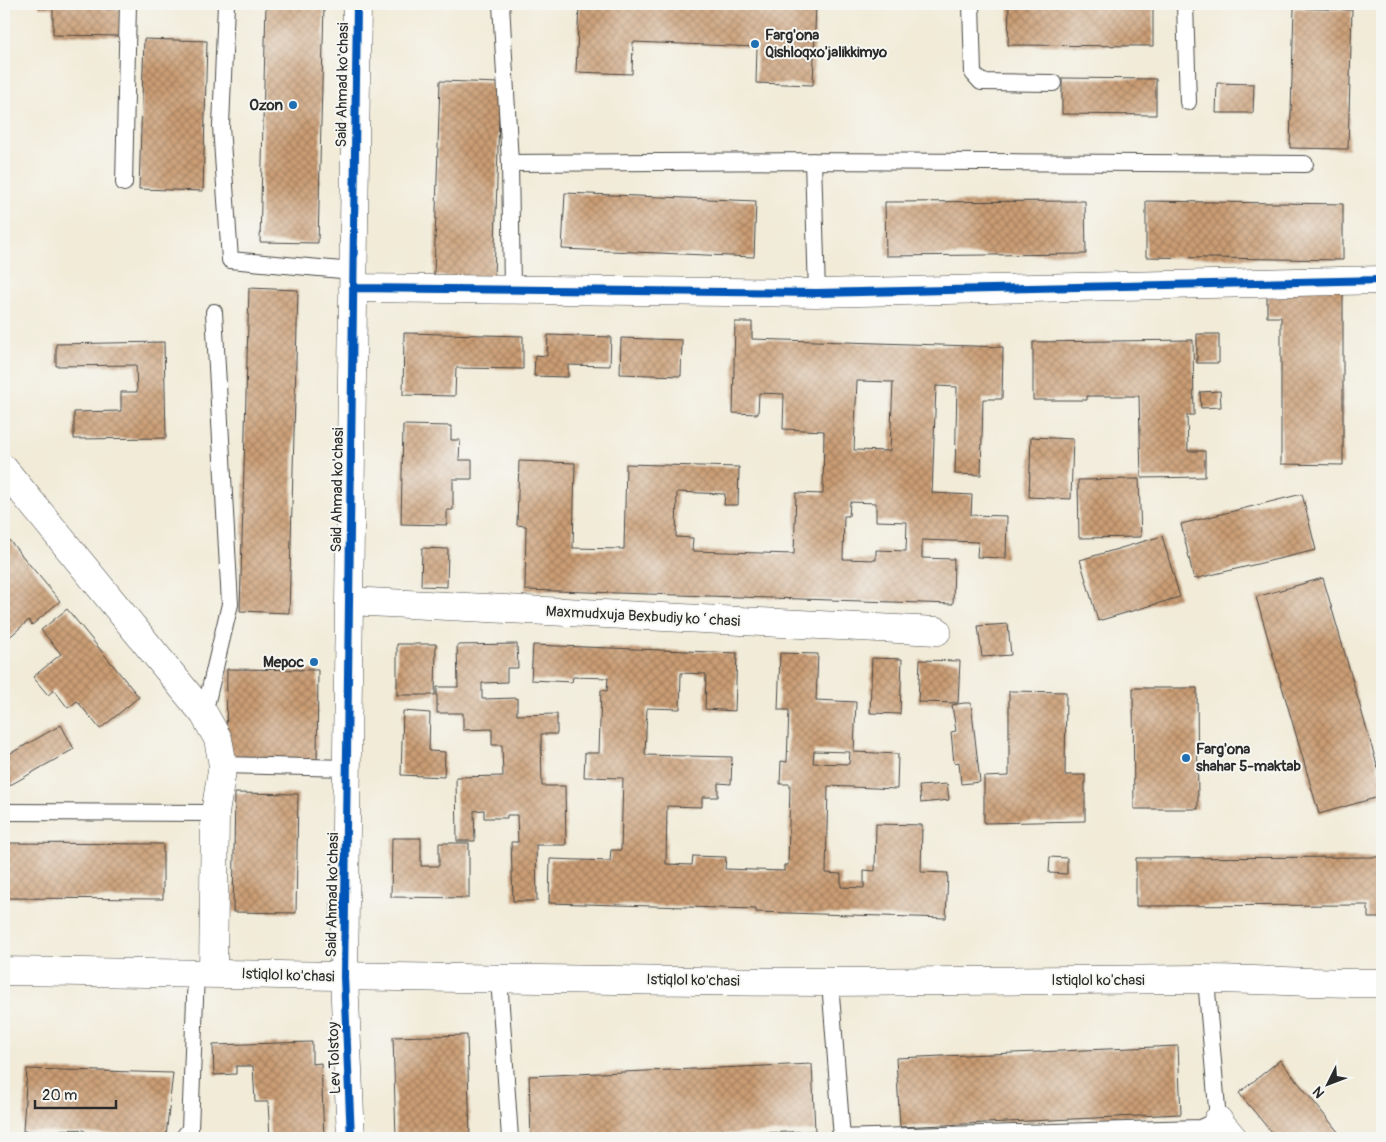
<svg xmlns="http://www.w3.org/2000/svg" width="1386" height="1142" viewBox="0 0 1386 1142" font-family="Pangolin,sans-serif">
	<defs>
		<pattern id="building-cross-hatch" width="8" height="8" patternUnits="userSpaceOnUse" patternTransform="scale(1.25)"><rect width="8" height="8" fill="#ca9d74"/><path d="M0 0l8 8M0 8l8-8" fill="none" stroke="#a4805f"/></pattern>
	</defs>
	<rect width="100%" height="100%" fill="#f6f6f2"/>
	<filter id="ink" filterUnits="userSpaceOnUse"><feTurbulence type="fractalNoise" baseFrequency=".02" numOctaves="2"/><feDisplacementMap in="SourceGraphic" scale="10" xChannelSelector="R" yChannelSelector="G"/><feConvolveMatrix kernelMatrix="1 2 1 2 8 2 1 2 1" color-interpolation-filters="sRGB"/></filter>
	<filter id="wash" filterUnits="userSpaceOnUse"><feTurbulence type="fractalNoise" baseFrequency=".0096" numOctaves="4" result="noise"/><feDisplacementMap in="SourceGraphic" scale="20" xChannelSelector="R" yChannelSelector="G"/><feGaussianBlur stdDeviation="1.12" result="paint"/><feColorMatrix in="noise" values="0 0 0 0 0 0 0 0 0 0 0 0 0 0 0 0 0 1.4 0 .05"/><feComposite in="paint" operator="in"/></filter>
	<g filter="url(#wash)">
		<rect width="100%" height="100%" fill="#f1ebd8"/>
		<g id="blocks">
			<path fill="url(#building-cross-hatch)" fill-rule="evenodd" d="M39 4H100V9H120V36L53 35V8H39Z
				M266 4H324L318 243 260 242Z
				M579 4H816L813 85 756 83 757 47 633 42 632 74 576 72Z
				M1009 4H1153V46L1008 45Z
				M1294 8 1352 10 1348 149 1290 148Z
				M144 39 207 41 203 191 139 189Z
				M1062 78 1156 79V115L1062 114Z
				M440 81 500 83 494 278 434 276Z
				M1217 83 1254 84 1253 113H1216Z
				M565 193 756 201 754 257 562 249Z
				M1085 201 1086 254 886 256 885 202Z
				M1146 201 1343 204V260L1146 257Z
				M1267 287H1343V465L1281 464V317H1267Z
				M249 288 298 290 289 613 240 611Z
				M735 322H752V339L1003 347 1002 399H983L981 475 955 474 957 387 936 386 932 493 972 495 971 515 1007 516 1006 558 977 557 978 542 922 540V558L954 559 953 604 525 590 526 526 517 525 519 461 575 463 573 548 624 549 626 464 739 467 738 505H724L725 494 677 492 676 537 693 538 692 551 794 554 796 493 823 494 824 431 783 429 784 394 759 393 758 414 733 413ZM857 381 893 382 890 451 854 450ZM850 502 876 503V521L907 522 906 551 876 550V560L843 559 844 516H849Z
				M404 333 523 336V369L456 368 455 396 403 395Z
				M1197 334H1219V363H1197Z
				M548 335 611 337 610 366 568 365V377L534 376 535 355 547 356Z
				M621 338 682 340 681 376 620 374Z
				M1193 340 1194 415H1187L1188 451H1205V477L1141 478 1139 396H1087V400H1033V342Z
				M164 342 166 438 74 439V412L121 411V392H137L136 365 56 366V344Z
				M1220 391 1221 407 1201 408 1200 392Z
				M403 425 451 426V440H460L459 460H472V479H453V510H447V525L401 524Z
				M1031 437 1073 439 1071 499 1029 497Z
				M1139 479 1141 537 1079 538 1078 480Z
				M1302 494 1316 550 1194 579 1181 524Z
				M4 534 60 601 32 625 29 620 5 641Z
				M1162 536 1180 597 1098 621 1080 560Z
				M422 548 448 549 447 587 421 586Z
				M1323 578 1382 782V796L1319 814 1256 597Z
				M67 609 139 697 100 729 77 701 68 708 54 690 48 695 33 677 61 654 41 630Z
				M1008 624 1011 655 982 657 978 626Z
				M397 644H436L435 695H397Z
				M517 644 518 668H507V682L482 683V699L517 698V715L557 714V734H541L542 786H565L566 845H536L537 901H513L511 842H518L517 815H507V818H484V810L474 811 475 841H457L456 777 503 776 502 745H492V729L463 730V713H437V687H458L457 645Z
				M533 645 737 653 735 711 705 709 706 674 681 673 680 709 647 708 645 755 732 757 731 784 718 783V797H702V807L667 806 666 864 692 865 693 856 726 857 725 869 784 871V865H788L790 784H780L781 761 787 762 789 710H778L780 653 818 654 816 700 856 702 854 752 898 754 897 789 828 786 826 873 841 874V887L864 888V870L875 871 876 824 922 825 921 872 948 873 946 918 756 912V909L549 903 550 859 610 861 611 850H621L623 778 584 777 585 753H599L601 690 607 691 608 678 573 677 572 682 531 680ZM814 751 850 752 849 764 813 763Z
				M872 658 902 659 900 714 870 713Z
				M920 660 960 661 958 703 918 702Z
				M227 669 318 670 317 761 226 760Z
				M1133 688H1197L1198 809H1134Z
				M1009 691 1066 692 1065 775H1085V821L984 823V777L1009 776Z
				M964 703H971L980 782 961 784 959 762 954 763 951 732 956 731 952 705Z
				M403 711 430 713 429 751 445 752 444 777 401 775Z
				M61 725 74 749 5 788 4 757Z
				M947 784 949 800 921 803 919 786Z
				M235 793 298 794 296 913 233 912Z
				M392 838H421V866H439V843H469V898L391 897Z
				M4 843 163 844V899L4 898Z
				M1050 857 1067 858V874L1049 873Z
				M1382 857V918H1368V905L1136 906V858Z
				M467 1035 470 1138H396L393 1037Z
				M312 1042V1064L321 1063 324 1138H270L268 1102H255L253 1066H236V1074L214 1075 213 1045Z
				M1178 1046 1181 1114 900 1127 896 1058Z
				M1280 1060 1343 1138H1276L1239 1093Z
				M812 1064 815 1131 624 1138H531L529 1076Z
				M27 1069 173 1073 166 1136 23 1131Z"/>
		</g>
	</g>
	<g filter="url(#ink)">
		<use href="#blocks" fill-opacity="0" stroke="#494845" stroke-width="1"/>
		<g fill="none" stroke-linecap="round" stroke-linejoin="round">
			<defs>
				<path id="lane" d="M226 4 221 126 230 260 353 271
					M501 4 510 163
					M971 4 973 73 981 82 1053 83
					M1185 4 1188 102
					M813 161 817 293
					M124 183 128 4
					M512 288 510 163 813 161 1305 164
					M204 714 230 604 214 312
					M223 765 347 768
					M4 812 215 813
					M499 978 510 1138
					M830 982 842 1138
					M63 1138H80
					M183 1138 190 1129 196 973
					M837 1138 1200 1128 1218 1120 1206 979"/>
				<path id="street" d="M353 288 817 293 1382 280
					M4 469 204 714 218 739 223 765 215 813 213 973
					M349 601 937 631
					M1218 1120 1233 1138
					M351 1138 344 977 357 4"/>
				<path id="secondary" d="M4 971C279 974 553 981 828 982 953 982 1078 979 1202 979 1262 979 1322 984 1382 983"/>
			</defs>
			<use href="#lane" stroke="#494845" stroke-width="18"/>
			<use href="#street" stroke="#494845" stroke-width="29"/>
			<use href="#secondary" stroke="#494845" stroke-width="29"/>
			<use href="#lane" stroke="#fff" stroke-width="16"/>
			<use href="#street" stroke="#fff" stroke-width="28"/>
			<use href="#secondary" stroke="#fff" stroke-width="28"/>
			<defs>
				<path id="cycleway" d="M353 288 817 293 1382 280
					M351 1138 344 977 357 4"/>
			</defs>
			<use href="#cycleway" stroke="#f6f6f2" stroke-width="11"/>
			<use href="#cycleway" stroke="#0057b8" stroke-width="8"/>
		</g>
	</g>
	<g fill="#1f6fb2" stroke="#f6f6f2" stroke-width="2">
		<circle cx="755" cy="44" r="5"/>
		<circle cx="293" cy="105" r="5"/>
		<circle cx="314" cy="662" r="5"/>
		<circle cx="1186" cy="758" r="5"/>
	</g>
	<g text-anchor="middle" stroke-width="4" stroke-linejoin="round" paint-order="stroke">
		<g font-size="15" font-weight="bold" fill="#2b2b2b" stroke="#f6f6f2" text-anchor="start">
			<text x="765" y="40">Farg'ona<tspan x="765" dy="17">Qishloqxo'jalikkimyo</tspan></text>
			<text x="283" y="110" text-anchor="end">Ozon</text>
			<text x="304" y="667" text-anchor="end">Мерос</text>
			<text x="1196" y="754">Farg'ona<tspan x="1196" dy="17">shahar 5-maktab</tspan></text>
		</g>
		<g font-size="15" fill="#2b2b2b" stroke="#f6f6f2">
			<text transform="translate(342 85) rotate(-89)" y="5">Said Ahmad ko'chasi</text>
			<text transform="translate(337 490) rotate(-89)" y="5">Said Ahmad ko'chasi</text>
			<text transform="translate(643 616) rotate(3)" y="5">Maxmudxuja Bexbudiy koʻchasi</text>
			<text transform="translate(332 895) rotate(-89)" y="5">Said Ahmad ko'chasi</text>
			<text transform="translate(288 975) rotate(2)" y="5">Istiqlol ko'chasi</text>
			<text transform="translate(693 980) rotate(1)" y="5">Istiqlol ko'chasi</text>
			<text x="1098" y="985">Istiqlol ko'chasi</text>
			<text transform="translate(334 1058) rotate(-92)" y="5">Lev Tolstoy</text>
		</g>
	</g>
	<rect width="1386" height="1142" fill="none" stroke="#f6f6f2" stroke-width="20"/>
	<g transform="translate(1328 1084) rotate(228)" stroke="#f6f6f2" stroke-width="4" paint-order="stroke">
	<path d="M0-4L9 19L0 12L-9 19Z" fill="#2b2b2b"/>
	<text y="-8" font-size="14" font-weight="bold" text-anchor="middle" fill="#2b2b2b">N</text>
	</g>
	<path d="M35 1100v8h81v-8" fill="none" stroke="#2b2b2b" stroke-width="2.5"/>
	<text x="42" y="1100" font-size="15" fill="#2b2b2b" stroke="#f6f6f2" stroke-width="4" paint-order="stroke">20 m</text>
</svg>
